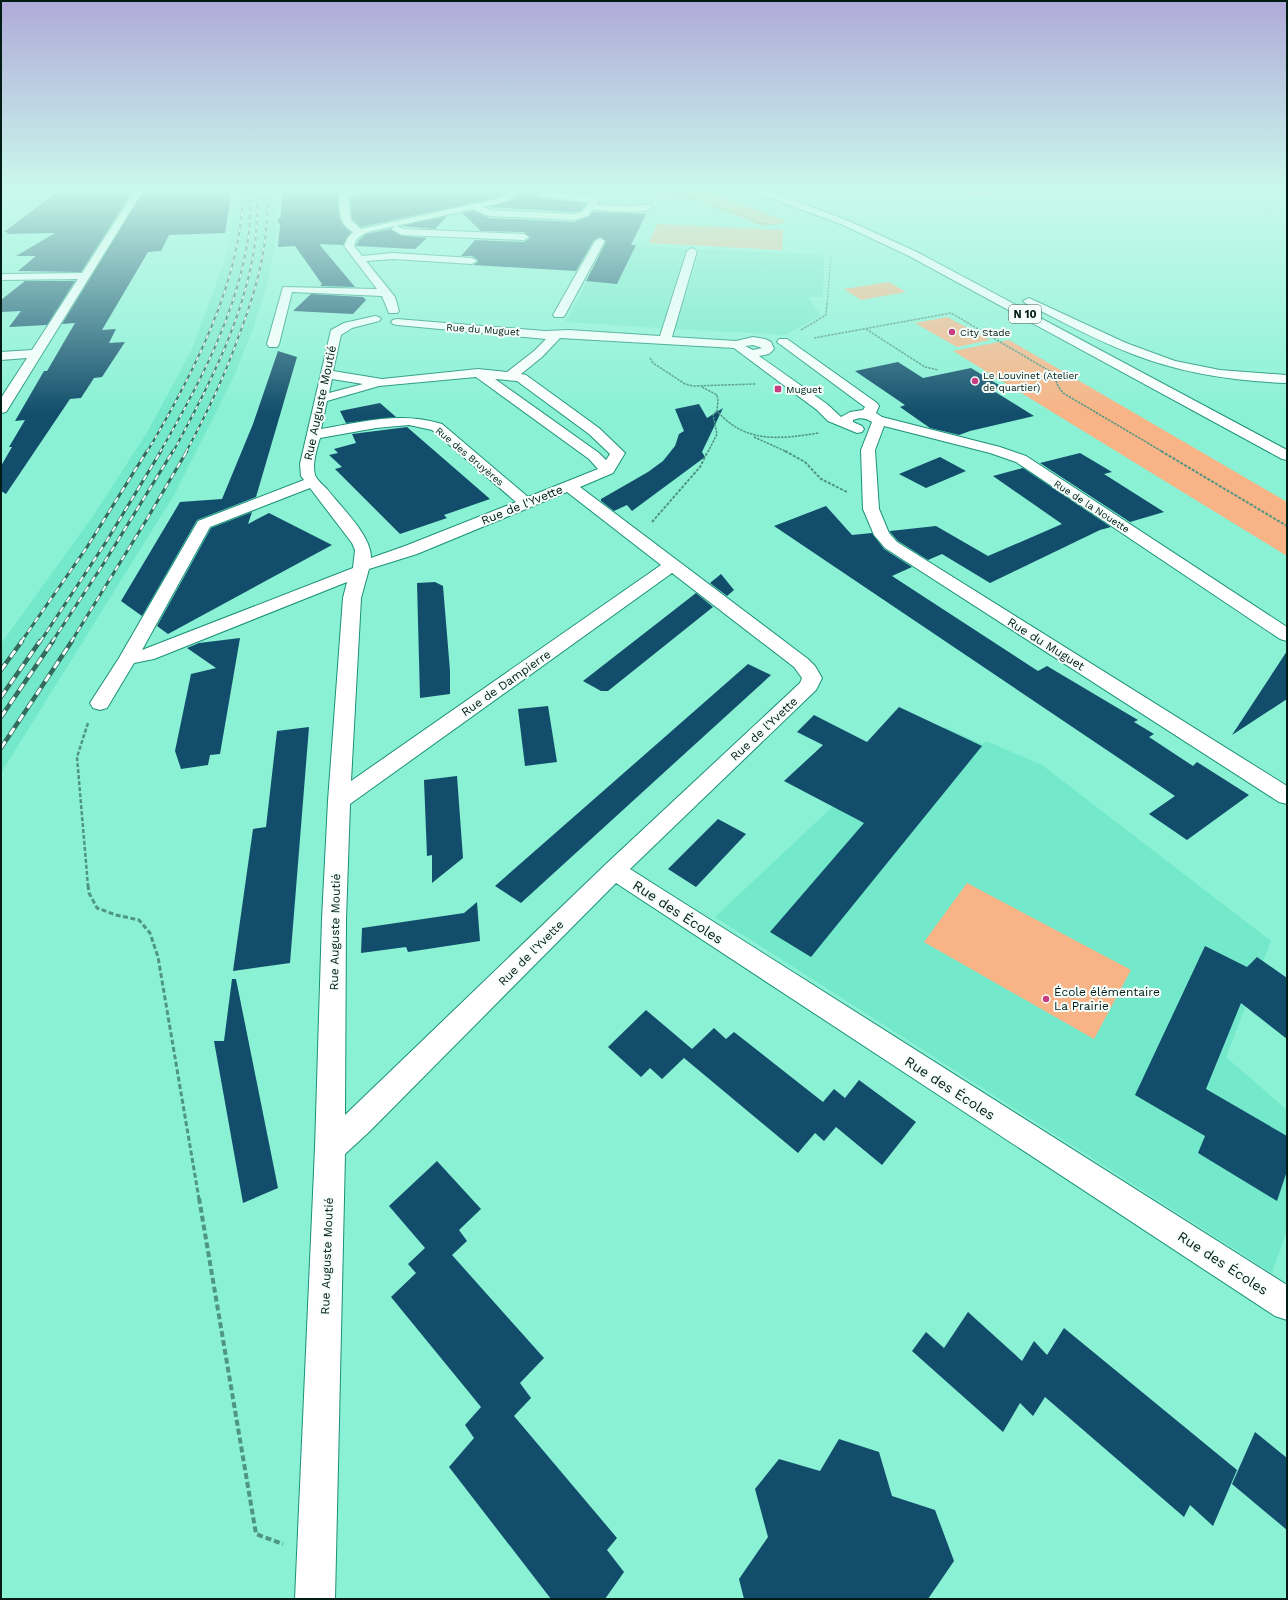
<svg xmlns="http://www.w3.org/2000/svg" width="1288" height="1600" viewBox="0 0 1288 1600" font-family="'Work Sans',sans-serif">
	<rect width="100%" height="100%" fill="#8af1d5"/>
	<path fill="#74e8ca" d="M235 189H276V234L268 282 254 326 234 376 173 497 1 773V644L95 513 148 431 192 349 224 263 236 197Z
		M1160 189H1287V190L1167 192Z
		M614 243 688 249 661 328 565 322 590 276Z
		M701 249 824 255 823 297H808L821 316 785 335 674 329Z
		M945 727 982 744 986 741 1042 765 1271 941 1226 1057 1287 1110V1230L1272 1273 715 917 876 766 900 778Z"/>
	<path fill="#f8b386" d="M632 189H703L788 222 762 226 694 199 661 198Z
		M888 189H1160L1167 192 932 197Z
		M657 224 783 230 782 250 649 243Z
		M889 282 906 292 861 300 844 289Z
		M947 317 990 340 957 347 915 323Z
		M1009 340 1287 502V556L953 351Z
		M967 883 1131 970 1094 1039 924 942Z"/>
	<path fill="#124e6b" d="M74 189H134L81 272 18 271 36 256H16L55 233 6 234 8 232H4L60 190Z
		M145 189H229L230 202 225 233 169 235 161 251 148 252 102 330 116 329 109 343 125 342 102 377 94 378 81 398 70 399 6 494 1 491V466L12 447H9L25 420 15 421 44 371H47L75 323 62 324Z
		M282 189H338V207L340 219 343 225 351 232 343 245 319 244 355 287 320 286 322 284 295 246 278 247 280 225 277 220 281 217Z
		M376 189H510L507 193 496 198 361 227 352 219 350 196 371 193Z
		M522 189H576V192L543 191 539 192 538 196 540 198 586 203 581 211 574 212 488 207 510 201 518 195Z
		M474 211 490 218 574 222 588 217 593 212 646 214 631 245H636L617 284 586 281 606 242 601 237 594 240 576 271 473 265 478 262V260L472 256H461L475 240 524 242 530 238 524 232 481 231 462 213Z
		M447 216 435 229 401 226Z
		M390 229 402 236 427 238 415 249 356 246 359 240 366 234Z
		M25 281H75L47 325 9 327 21 311 1 312V300Z
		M311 294 363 297 366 300 353 314 293 311Z
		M278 351 297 357 256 497 197 520 142 616 121 601 180 502 222 499 253 424Z
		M898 362 923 378 971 368 1004 388 992 390 1034 416 970 431 959 435 930 428 900 407 905 405 855 371Z
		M380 403 396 417 346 423 340 411Z
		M699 404 707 418 723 408 702 452 705 457 632 511 627 505 614 511 601 501V499L648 472 663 461 675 446 679 434 684 431 675 409Z
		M407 427 452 466 490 499 444 515 447 518 400 534 335 469 342 467 329 455 338 453 334 449 356 443 352 434Z
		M1080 453 1112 472 1104 474 1164 512 1130 522 1040 463Z
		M940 457 966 471 926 488 899 474Z
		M1023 468 1111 527 1100 530 990 583 942 554 928 560 898 541 890 532V531L936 526 988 556 1062 524 993 476Z
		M826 506 852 535 872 533 884 549 912 567 892 576 1038 671 1047 666 1138 720 1134 722 1154 734 1149 737 1193 766 1197 762 1249 795 1187 840 1149 814 1175 796 774 526Z
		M252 512 248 524 269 513 332 545 168 634 157 626 211 528Z
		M721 574 734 590 727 596 710 583Z
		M435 582 443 586 450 671V694L420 698 417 583Z
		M696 593 713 607 608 691H601L583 681Z
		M240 638 220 754 210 755 208 765 181 769 175 751 191 674 216 668 187 648 199 643Z
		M1287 651V699L1232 735Z
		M748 664 771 675 521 903 495 886Z
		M548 706 557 762 525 766 518 709Z
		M899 707 982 746 811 957 770 932 864 823 784 781 823 745 797 732 814 715 867 742Z
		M309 727 290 963 233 971 253 829 266 827 277 731Z
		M457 776 463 858 432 883V855L427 856 424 780Z
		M718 819 746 834 696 887 668 869Z
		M477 902 480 941 408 952 406 947 361 953 362 928 464 913Z
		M1205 946 1247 967 1257 957 1287 978V1039L1241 1003 1206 1089 1287 1136V1171L1277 1201 1198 1153 1205 1136 1135 1095Z
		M232 979H236L278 1188 243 1203 214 1041H224Z
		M646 1010 692 1049 714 1028 726 1039 734 1032 823 1102 834 1089 845 1098 859 1080 916 1122 882 1165 836 1127 824 1141 815 1133 798 1153 684 1058 662 1079 650 1068 641 1077 608 1047Z
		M437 1161 481 1209 459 1230 467 1241 452 1255 544 1358 520 1383 531 1398 514 1416 617 1538 607 1550 624 1572 605 1599H551L449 1467 474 1438 465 1425 481 1407 391 1297 416 1273 408 1264 425 1248 389 1206Z
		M968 1312 1022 1361 1034 1341 1047 1355 1064 1328 1237 1470 1213 1526 1190 1505 1184 1517 1045 1397 1033 1416 1020 1403 1003 1432 912 1351 926 1332 944 1348Z
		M1255 1432 1287 1458V1530L1232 1484Z
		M839 1439 879 1452 892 1496 935 1510 954 1561 928 1599H744L739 1579 768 1537 755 1489 779 1459 820 1471Z"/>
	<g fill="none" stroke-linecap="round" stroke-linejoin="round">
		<defs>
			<path id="minor" d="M2 189H11L4 196 1 197Z
				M136 189H144L8 409 6 412 1 413V398L27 358 1 360V352L32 350 78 279 1 280V274L82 273Z
				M339 189H375L371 192 348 195 351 220 361 229 496 199 508 194 512 189H521C512 202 498 204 483 207L491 210 574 214 582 212 589 202 540 197 539 195 540 193 543 192C556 193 590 191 599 201L596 205 633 206 648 204 653 207C644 216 605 210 592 210L588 216 574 220 490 216 476 211 474 209 368 232C361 235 356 238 354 246L362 256 393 253 472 258 477 261 472 264 393 259 366 261 395 297 399 311 397 313H389L382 296 292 292 279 344 277 347H269L267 344 283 287 377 289 344 246 347 239 353 232C337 224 339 204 339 189Z
				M396 226 404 229 524 234 529 237 524 240 402 235 391 229Z
				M600 238 605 241 565 315 563 317H555L553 315 595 241Z
				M692 248 697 251 672 337 736 341 753 337 765 339 771 342 774 349 769 354 759 356 827 404 841 417 850 412 863 410 865 407 777 342 779 339H787L877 403 879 406 876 413 882 417 1000 447 1026 456 1287 627V641L1280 639 1016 462 990 453 884 426 875 450 879 509 889 533 897 542 1287 786V804L1279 802 885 548 874 535 863 509 861 450 872 422C866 418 860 417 853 420V422L862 426 864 429 862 432 857 433 828 421 817 410 734 348 560 338 542 357 521 374 526 375 599 428 625 453 613 473 580 487 808 659 815 666 822 678 816 690 630 869 1287 1285V1320L1275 1316 616 883 369 1132 345 1154 335 1599H295L315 1148 322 919 328 801 343 598 347 582 154 659 134 663 107 708 100 710 93 708 90 703 119 658 198 521 304 480 301 476 300 464 331 330 344 323 375 316 379 317 381 319 379 321 352 328 341 335 333 371 382 379 478 369 507 372 534 351 546 339 397 325 393 324 391 322 393 320 397 319 545 331 569 330 660 336 687 251ZM753 345 762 348 753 350 745 346ZM476 377 589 459 598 469 528 497 442 424C401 411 362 422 321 429L327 401 379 386ZM332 379 363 384 329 393ZM495 379 517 381 589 434 610 454 606 460 599 453ZM409 425 432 430 516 502 405 546 371 558C372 536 340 506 327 489 323 485 317 480 315 475 312 463 317 449 320 438L376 428ZM310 488 352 543 355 550 353 568 142 650 210 527ZM567 492 661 565 351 781 361 598 369 569 417 554ZM672 573 794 667 802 678 800 683 606 864 345 1115 346 919 350 804Z"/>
			<path id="major" d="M751 189H763L849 221 917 252 1287 450V460L1282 459 909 256 843 225 752 191Z
				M1029 298 1126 343 1175 361 1220 370 1287 375V383C1235 381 1184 374 1135 355 1097 341 1061 321 1025 303L1023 301Z"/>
		</defs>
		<use href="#minor" stroke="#1b9178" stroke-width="2"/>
		<use href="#major" stroke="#1b9178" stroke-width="2"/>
		<path stroke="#4f9682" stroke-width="1" stroke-dasharray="2 1" stroke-linecap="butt" d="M661 194 670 197 694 198 761 223 779 226
			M827 304 831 257"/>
		<path stroke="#4f9682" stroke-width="1.5" stroke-dasharray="2.5 1" stroke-linecap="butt" d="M866 329 925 367 938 370
			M801 330 826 315 827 303
			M814 338 951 313 1053 373 1058 386 1063 393 1163 452
			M650 358 653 363 685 384 693 386 755 384
			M702 387 717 395 718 401 717 411C746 444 779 439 819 433
			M754 437 787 452
			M708 452 717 434 713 415 717 411"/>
		<path stroke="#4f9682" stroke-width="2" stroke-dasharray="3 1.5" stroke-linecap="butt" d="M785 451 805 462 821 479 847 492
			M1161 451 1287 526
			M652 522 700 467 708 451"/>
		<path stroke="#4f9682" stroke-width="2.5" stroke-dasharray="4 2" stroke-linecap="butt" d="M88 723 77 757 88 886"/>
		<path stroke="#4f9682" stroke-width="3" stroke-dasharray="5 2.5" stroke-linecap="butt" d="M88 885 89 893 97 908 116 915 139 920 150 933 158 957 199 1199"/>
		<path stroke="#4f9682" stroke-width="4" stroke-dasharray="6 3" stroke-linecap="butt" d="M199 1198 256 1534 283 1544"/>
		<use href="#minor" fill="#fff" fill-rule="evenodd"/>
		<use href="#major" fill="#fff" fill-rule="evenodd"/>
		<defs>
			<path id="rail-far2" d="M147 452C192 376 243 279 243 189
				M160 452C199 385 239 310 249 232 251 218 250 203 250 189
				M173 452C209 386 248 311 256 235 257 219 257 204 258 189
				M186 452C206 415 224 378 238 338 257 289 270 242 267 189"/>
			<path id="rail-far1" d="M21 642 87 547 147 451
				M40 642 106 542 161 451
				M52 642 104 563 173 451
				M71 642 147 519 187 451"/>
			<path id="rail" d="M1 670 22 641
				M1 697 40 641
				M1 717 53 641
				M1 748 72 641"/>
		</defs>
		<use href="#rail-far2" stroke="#336a5b" stroke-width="2"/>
		<use href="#rail-far1" stroke="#336a5b" stroke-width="3"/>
		<use href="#rail" stroke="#336a5b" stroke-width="4.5"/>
		<use href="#rail-far2" stroke="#f5fefb" stroke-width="1.5" stroke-dasharray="4" stroke-linecap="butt"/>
		<use href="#rail-far1" stroke="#f5fefb" stroke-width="2" stroke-dasharray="6" stroke-linecap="butt"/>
		<use href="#rail" stroke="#f5fefb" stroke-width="3" stroke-dasharray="8" stroke-linecap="butt"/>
	</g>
	<linearGradient id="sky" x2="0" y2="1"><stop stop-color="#b0aad9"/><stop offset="0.46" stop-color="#caf9ec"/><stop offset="1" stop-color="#caf9ec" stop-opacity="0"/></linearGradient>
	<rect width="1288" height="413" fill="url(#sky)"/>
	<g fill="#c53f80" stroke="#f5fefb" stroke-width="1.5">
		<circle cx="952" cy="332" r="4"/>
		<circle cx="975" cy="381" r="4"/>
		<rect x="774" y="385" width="8" height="8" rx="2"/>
		<circle cx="1046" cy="999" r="4"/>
	</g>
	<g text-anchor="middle" stroke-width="4" stroke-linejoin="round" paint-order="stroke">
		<g font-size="10" fill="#001c14" stroke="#f5fefb">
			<text transform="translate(483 329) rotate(4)" y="4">Rue du Muguet</text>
			<text transform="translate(470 456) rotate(40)" y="4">Rue des Bruyères</text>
			<text transform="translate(1092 506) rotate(33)" y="4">Rue de la Nouette</text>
		</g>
		<g font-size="10" fill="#001c14" stroke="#f5fefb" text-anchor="start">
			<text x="960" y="336">City Stade</text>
			<text x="983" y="379">Le Louvinet (Atelier<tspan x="983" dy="12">de quartier)</tspan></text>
			<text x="786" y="393">Muguet</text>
		</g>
		<rect fill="#f5fefb" stroke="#4a6059" stroke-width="1" x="1009" y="305" width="32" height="18" rx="3"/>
		<g font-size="11" font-weight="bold" fill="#001c14">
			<text x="1025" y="318">N 10</text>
		</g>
		<g font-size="12" fill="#001c14" stroke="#f5fefb">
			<text transform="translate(320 403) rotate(-78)" y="4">Rue Auguste Moutié</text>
			<text transform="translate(522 505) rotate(-22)" y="4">Rue de l'Yvette</text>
			<text transform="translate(1046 644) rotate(32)" y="4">Rue du Muguet</text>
			<text transform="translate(506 683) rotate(-35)" y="4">Rue de Dampierre</text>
			<text transform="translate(764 729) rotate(-43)" y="4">Rue de l'Yvette</text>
			<text transform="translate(335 932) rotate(-89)" y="4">Rue Auguste Moutié</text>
			<text transform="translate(531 953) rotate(-45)" y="4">Rue de l'Yvette</text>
			<text transform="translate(327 1256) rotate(-88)" y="4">Rue Auguste Moutié</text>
		</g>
		<g font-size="12" fill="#001c14" stroke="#f5fefb" text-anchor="start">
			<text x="1054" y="996">École élémentaire<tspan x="1054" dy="14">La Prairie</tspan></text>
		</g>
		<g font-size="14" fill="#001c14" stroke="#f5fefb">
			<text transform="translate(678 912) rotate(33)" y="5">Rue des Écoles</text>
			<text transform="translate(950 1088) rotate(33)" y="5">Rue des Écoles</text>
			<text transform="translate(1223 1263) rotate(33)" y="5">Rue des Écoles</text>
		</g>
	</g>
	<rect width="1288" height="1600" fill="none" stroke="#001c14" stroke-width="4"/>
</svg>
